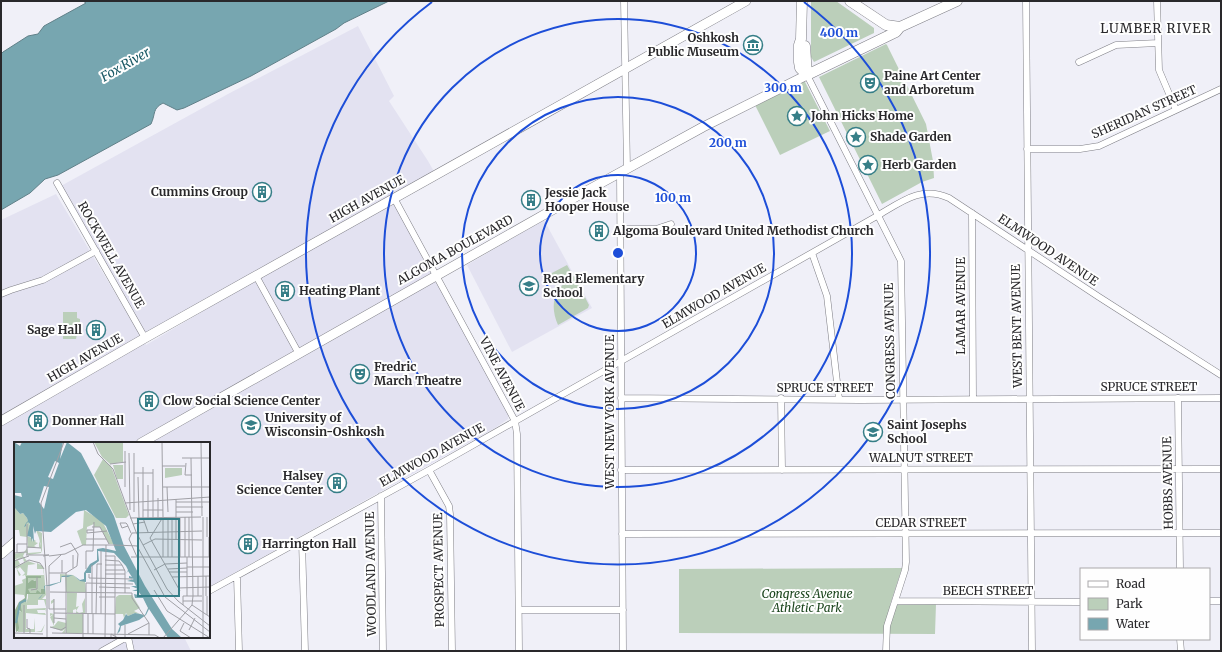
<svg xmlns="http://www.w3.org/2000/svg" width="1222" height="652" viewBox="0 0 1222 652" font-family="Merriweather,serif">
	<rect width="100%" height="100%" fill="#f0f0f8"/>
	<path fill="#e3e2f1" d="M358 26 394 96 389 101 428 161 436 175 394 198 509 415 508 419 495 428 209 587V443H15V637H184L191 651H1V220L56 194 146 345 362 217 145 338 59 187 228 94Z
		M544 220 592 308 512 352 467 265Z"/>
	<path fill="#bbcfba" d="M811 1H836L874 28V33L814 62 811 57Z
		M886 44 887 45 926 124 933 161 934 178 922 182 882 204 819 77Z
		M804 80 830 131 780 155 755 105Z
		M567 265 571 272V276L554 285 553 282 554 281 550 274Z
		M574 276 589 305 588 308 558 325C549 304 554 288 574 276Z
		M63 312H77V318L80 319V333L77 334 76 339H63Z
		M902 568 890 605 936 604 935 634 679 633V569Z"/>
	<path fill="#77a6b0" stroke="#608088" d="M83 1H389L344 23 336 29 251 76 184 108 177 110 163 103C152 109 156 113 151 124L58 175 45 179 30 193 1 210V54L3 52 28 36 38 34 44 26 86 3Z"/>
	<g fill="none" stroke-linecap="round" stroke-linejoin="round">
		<defs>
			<path id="street" d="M624 1 627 168
				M1026 1 1032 651
				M1157 1 1159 70 1176 110
				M1079 62 1116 45 1158 43
				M807 75 901 261 906 562 905 570 887 626 886 651
				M1027 149H1080L1099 146 1221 89
				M620 172 623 651
				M57 183 145 338
				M394 198 515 421 517 434 519 651
				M972 213 973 398
				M620 229H656L671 224
				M812 253 827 296 839 399
				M256 276 299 354
				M1 294 11 290 43 280 96 251
				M621 398 860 400 1221 398
				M781 398 782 470
				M1178 398 1180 569
				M429 470 449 506 450 514 452 651
				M621 470 1221 469
				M381 496 383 651
				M622 534 1221 533
				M302 541 305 651
				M237 576 239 651
				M209 591 429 470 877 216C901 202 921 185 949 198L1099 297 1221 375
				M895 601 1081 602
				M1209 601H1221
				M519 610H623
				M128 637 131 651
				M1180 639 1181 651
				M102 651 127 637"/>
			<path id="secondary" d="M1 421 145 338 746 1
				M141 443 570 200 703 127 807 75
				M1 554 15 542"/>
			<path id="primary" d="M802 1 801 39 799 45V62L800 68 807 75
				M850 1 886 25 900 27
				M805 46 807 75
				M807 75 896 32 900 27 957 1"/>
		</defs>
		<use href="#street" stroke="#7e7e85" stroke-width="7"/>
		<use href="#secondary" stroke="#7e7e85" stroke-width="10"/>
		<use href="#primary" stroke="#7e7e85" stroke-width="11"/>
		<use href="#street" stroke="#fff" stroke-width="6"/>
		<use href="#secondary" stroke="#fff" stroke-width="9"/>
		<use href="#primary" stroke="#fff" stroke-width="10"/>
	</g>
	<g fill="none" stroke="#1d4ed8" stroke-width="2">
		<circle cx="618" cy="253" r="78"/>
		<circle cx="618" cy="253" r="156"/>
		<circle cx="618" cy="253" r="234"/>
		<path d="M804 2A312 312 0 1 1 432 2"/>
	</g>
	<defs>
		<symbol id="museum-ring" viewBox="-11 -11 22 22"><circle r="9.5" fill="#fefefe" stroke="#367e87" stroke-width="1.5"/><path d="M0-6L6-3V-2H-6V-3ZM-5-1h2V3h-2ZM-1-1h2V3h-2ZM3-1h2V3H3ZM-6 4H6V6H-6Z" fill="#367e87"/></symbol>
		<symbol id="theatre-ring" viewBox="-11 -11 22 22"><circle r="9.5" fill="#fefefe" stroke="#367e87" stroke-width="1.5"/><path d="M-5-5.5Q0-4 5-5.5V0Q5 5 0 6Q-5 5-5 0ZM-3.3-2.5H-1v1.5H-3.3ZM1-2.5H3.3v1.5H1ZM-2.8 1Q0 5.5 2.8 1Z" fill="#367e87"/></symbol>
		<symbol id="sight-ring" viewBox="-11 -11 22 22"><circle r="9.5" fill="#fefefe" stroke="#367e87" stroke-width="1.5"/><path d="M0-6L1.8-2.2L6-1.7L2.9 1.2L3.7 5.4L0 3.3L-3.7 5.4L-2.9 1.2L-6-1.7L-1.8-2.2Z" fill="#367e87"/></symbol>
		<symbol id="building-ring" viewBox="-11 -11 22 22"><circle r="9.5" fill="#fefefe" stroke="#367e87" stroke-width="1.5"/><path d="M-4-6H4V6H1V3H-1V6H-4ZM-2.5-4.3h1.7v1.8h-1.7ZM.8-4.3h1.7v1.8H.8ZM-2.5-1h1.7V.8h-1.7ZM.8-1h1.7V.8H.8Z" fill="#367e87"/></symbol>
		<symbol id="school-ring" viewBox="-11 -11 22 22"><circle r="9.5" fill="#fefefe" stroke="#367e87" stroke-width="1.5"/><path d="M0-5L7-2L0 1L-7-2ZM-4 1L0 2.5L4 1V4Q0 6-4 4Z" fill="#367e87"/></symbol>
		<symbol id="university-ring" viewBox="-11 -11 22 22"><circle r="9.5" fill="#fefefe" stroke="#367e87" stroke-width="1.5"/><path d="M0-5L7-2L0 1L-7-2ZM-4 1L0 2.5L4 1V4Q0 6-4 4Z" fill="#367e87"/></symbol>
	</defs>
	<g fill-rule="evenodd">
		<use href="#museum-ring" x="742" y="34" width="22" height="22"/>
		<use href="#theatre-ring" x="859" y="72" width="22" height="22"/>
		<use href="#sight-ring" x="786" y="105" width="22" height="22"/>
		<use href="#sight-ring" x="845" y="126" width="22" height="22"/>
		<use href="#sight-ring" x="857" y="154" width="22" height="22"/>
		<use href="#building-ring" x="251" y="181" width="22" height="22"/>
		<use href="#building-ring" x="520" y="189" width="22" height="22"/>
		<use href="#building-ring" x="588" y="220" width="22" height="22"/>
		<use href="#school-ring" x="518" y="275" width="22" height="22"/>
		<use href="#building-ring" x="274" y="280" width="22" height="22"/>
		<use href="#building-ring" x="85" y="319" width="22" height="22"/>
		<use href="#theatre-ring" x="349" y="363" width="22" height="22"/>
		<use href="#building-ring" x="138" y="390" width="22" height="22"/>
		<use href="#building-ring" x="27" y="410" width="22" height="22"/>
		<use href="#university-ring" x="240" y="414" width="22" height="22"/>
		<use href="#school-ring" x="862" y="421" width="22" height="22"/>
		<use href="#building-ring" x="326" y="472" width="22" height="22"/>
		<use href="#building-ring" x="237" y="533" width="22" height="22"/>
	</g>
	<g text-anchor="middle" stroke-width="4" stroke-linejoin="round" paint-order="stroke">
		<g font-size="12" font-weight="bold" fill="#29282b" stroke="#fefefe" text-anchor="start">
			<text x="739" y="42" text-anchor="end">Oshkosh<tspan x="739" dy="14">Public Museum</tspan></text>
			<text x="884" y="80">Paine Art Center<tspan x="884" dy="14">and Arboretum</tspan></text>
			<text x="811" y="120">John Hicks Home</text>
			<text x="870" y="141">Shade Garden</text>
			<text x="882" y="169">Herb Garden</text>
			<text x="248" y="196" text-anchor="end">Cummins Group</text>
			<text x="545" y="197">Jessie Jack<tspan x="545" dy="14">Hooper House</tspan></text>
			<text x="613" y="235">Algoma Boulevard United Methodist Church</text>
			<text x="543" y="283">Read Elementary<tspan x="543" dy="14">School</tspan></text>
			<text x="299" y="295">Heating Plant</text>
			<text x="82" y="334" text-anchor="end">Sage Hall</text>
			<text x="374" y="371">Fredric<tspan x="374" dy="14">March Theatre</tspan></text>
			<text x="163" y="405">Clow Social Science Center</text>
			<text x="265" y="422">University of<tspan x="265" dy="14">Wisconsin-Oshkosh</tspan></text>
			<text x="52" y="425">Donner Hall</text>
			<text x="887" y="429">Saint Josephs<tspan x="887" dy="14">School</tspan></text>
			<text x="323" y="480" text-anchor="end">Halsey<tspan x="323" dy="14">Science Center</tspan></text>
			<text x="262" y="548">Harrington Hall</text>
		</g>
		<g font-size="12" fill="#29282b" stroke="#fefefe">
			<text transform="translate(1144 112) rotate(-24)" y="4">SHERIDAN STREET</text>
			<text transform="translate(367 199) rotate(-29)" y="4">HIGH AVENUE</text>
			<text transform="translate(455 250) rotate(-29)" y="4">ALGOMA BOULEVARD</text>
			<text transform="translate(1048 250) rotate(34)" y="4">ELMWOOD AVENUE</text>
			<text transform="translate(111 255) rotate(60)" y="4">ROCKWELL AVENUE</text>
			<text transform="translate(714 296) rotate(-30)" y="4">ELMWOOD AVENUE</text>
			<text transform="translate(961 306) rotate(-90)" y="4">LAMAR AVENUE</text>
			<text transform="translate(1017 326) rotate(-91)" y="4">WEST BENT AVENUE</text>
			<text transform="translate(890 341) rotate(-91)" y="4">CONGRESS AVENUE</text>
			<text transform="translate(85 358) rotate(-30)" y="4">HIGH AVENUE</text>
			<text transform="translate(502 374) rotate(62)" y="4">VINE AVENUE</text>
			<text x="1149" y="391">SPRUCE STREET</text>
			<text x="825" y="392">SPRUCE STREET</text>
			<text transform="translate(610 412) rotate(-90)" y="4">WEST NEW YORK AVENUE</text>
			<text transform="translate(432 455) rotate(-29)" y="4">ELMWOOD AVENUE</text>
			<text x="921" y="462">WALNUT STREET</text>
			<text transform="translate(1168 483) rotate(-91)" y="4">HOBBS AVENUE</text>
			<text x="921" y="527">CEDAR STREET</text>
			<text transform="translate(439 570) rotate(-91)" y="4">PROSPECT AVENUE</text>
			<text transform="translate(371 574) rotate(-91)" y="4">WOODLAND AVENUE</text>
			<text x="988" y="595">BEECH STREET</text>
		</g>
		<g font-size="12" font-style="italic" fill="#1b451d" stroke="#fefefe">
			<text x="807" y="598">Congress Avenue<tspan x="807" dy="14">Athletic Park</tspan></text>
		</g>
		<g font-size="13" letter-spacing="1" fill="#29282b" stroke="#fefefe">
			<text x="1156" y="33">LUMBER RIVER</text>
		</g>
		<g font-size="13" font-style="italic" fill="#185864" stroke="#fefefe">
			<text transform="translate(125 64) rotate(-30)" y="5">Fox River</text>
		</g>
	</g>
	<g transform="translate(14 442)">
		<rect width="196" height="196" fill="#f0f0f8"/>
		<path d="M80 0H109V20L96 22 88 15ZM89 17 97 24 115 73 112 76H102L80 33ZM99 23H109V37H103ZM151 26H168V33L151 36ZM0 65 6 72 9 71 13 76 17 86 13 94 18 96V100L19 97 22 99 25 96 22 88 28 91V108L27 111 15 113 11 110 9 114 13 119 10 120 9 116 4 118 6 122 0 126V119L8 114 0 118V112L10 110 14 105 13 95 6 94 5 88H0ZM25 96 27 104 25 99V105H23L27 106V110L14 111 13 106 22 105 20 104 24 101 21 100ZM70 68 88 79 100 102H95L86 85H80V82L73 85 72 103H68L63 89 69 86ZM14 119 22 122 14 123 13 133H30L29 127H23V121L29 124 30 130 32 153 28 157H32V165L30 158H24V163H13V167L32 166 31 170V168H23L24 171H31L32 173 12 171V187H20L21 176V190L27 189 31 182 28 190H4L3 170 8 169 7 162 10 159 12 161 14 156V147L22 146 21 138 14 141 13 136H27L12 134 11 156 10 153 0 152V144L9 141 8 138 12 136 11 133 8 134 11 131 6 125 3 127 7 133 5 134 2 125ZM46 132 59 133 66 139H71L72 150H52L51 134H48L47 140 36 144 46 140ZM53 150 63 151 62 165 65 164 62 169 65 171 69 170 68 162 71 156V171H62V167L59 168V171H53ZM105 153H118L126 166 120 169 126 172 121 171 114 174 112 171 110 176 109 172H101L102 155ZM40 157V171V167H36V171L40 172V184L44 179 52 181 53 172H69V191H52V182L51 191H48L51 187 48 189 36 185 40 184 36 175 40 172 36 174V167H39L40 160 37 162V159Z" fill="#bbcfba" fill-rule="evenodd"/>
		<path d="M12 134H27V136H14V141L18 138 22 139V146L14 147 16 151H22L23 148 27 151V147H31V152H13L12 161 10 159 7 162 8 170 5 168 3 173 5 186 4 189 2 190 0 170 5 160 11 156Z" fill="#97b396"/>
		<path d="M0 0 6 4 8 0H49L46 17 53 0 67 11 100 74 110 104 131 144 158 187 168 196H154L135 167 132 173 125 178 107 184 106 189 103 192 106 184 104 182 109 178 112 172 114 174 121 171 131 173 134 166 129 156H121L120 152 128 154 124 149H118L124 147 117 144H122L120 140 113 139 120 137 115 136V134L118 135 114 129 112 132 114 128 112 124 100 111 84 109 85 119 77 125V131H72V140L66 139 59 133 54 135H47V140L36 144H31L30 151 26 156 24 157 30 151V144L46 140 47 135 48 134 59 133 66 138 70 137V131L76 122 83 118V107L89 106 102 109 92 84 72 68 62 70 37 90 22 89 21 92 19 84 20 100 18 96 17 100V95L13 94 16 82 14 80 12 82V84L10 85 12 81 14 79 13 76 9 71 6 72 0 65V53L8 55 7 51H0ZM41 19 45 21 39 37 34 35ZM30 44 35 45 30 67 25 60Z" fill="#77a6b0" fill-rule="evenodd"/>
		<path fill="none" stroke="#77a6b0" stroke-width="2" d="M2 181 6 161 12 158"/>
		<path fill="none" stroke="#a0a0a6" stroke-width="1" d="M79 0 84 12 99 27 122 90 153 147 164 159 196 184M148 0 149 75 136 96 166 149M187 0 188 74M115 11 116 68M120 11V70M168 16H196M172 21 171 33H178M96 22 112 20M148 24H171M129 25V76L134 90M120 31H139M124 35 125 76M134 43V76M111 45V9M149 45H196M153 45 154 70M144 56V76M162 57V98M162 60H196M111 61 196 55M162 65H189M129 68H149M162 70H179M171 75V115M175 75V115M193 75V95M116 76 187 75M139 76V27M154 76V115M158 76V115M166 76V115M149 77V115M13 82V113M119 82 131 80M114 84 108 86 106 81H112L113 82 117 91M78 85H86L95 102M80 88H73V91L93 89M195 95V115M72 97H92M100 103 125 104M129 103 141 97 188 98M123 104 151 155 196 190M13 105 27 106M46 105 57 101 64 112 63 124 52 131V191M72 109H79L80 80M72 109V127M0 111 12 110M3 111V102H13M12 113H35L29 114M59 113V126M35 114 51 112 69 103H101M91 114H101V194M117 115H135M123 115 115 97 118 91 188 89M135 115H196M15 118 26 121 30 127M48 118V131M91 118 105 119 108 123 111 129V151M0 119 15 114M91 123H108M173 125H196M0 126 15 118M154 127 173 126M91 128H111M140 128 151 122 173 121M155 130H173M35 131H52M75 132V136L118 137M91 132H111M158 135 196 134M85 145 116 146M164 146 196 145M17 148 23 147V135M140 148 153 169 196 196M36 150 118 151V156L135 181V193M173 154V115M184 154V134M192 154V134M85 155H101M169 159H188M169 163V154H179L177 16M178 163 196 175M35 167V124L47 113M35 167H52M40 171 101 172M72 172V141L119 142M78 172V123M82 172 83 122H88M87 172V109M193 173V154M40 176 52 177M13 177V186L16 187V191M40 181V157M170 181 166 189 177 196M36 185 47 188 52 185M175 188 181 176M0 191 29 192M10 191V163M38 191 141 193 146 196M74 192V172M79 192V172M114 192 135 181M33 196V144L27 61 50 0M69 196V172M91 196 92 103M97 196V192L104 196M111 196V183M149 196 178 163 179 154H188M189 196V75"/>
		<path fill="#367e87" fill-opacity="0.15" stroke="#367e87" stroke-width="2" d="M124 77H165V154H124Z"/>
		<rect width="196" height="196" fill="none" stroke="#29282b" stroke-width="2"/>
	</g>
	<circle cx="618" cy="253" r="6" fill="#1d4ed8" stroke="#fefefe" stroke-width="2"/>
	<g font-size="12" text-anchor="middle" font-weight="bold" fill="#1d4ed8" stroke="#fefefe" stroke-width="4" stroke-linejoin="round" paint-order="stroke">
		<text x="839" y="37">400 m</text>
		<text x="783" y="92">300 m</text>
		<text x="728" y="147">200 m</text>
		<text x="673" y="202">100 m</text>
	</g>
	<rect width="1222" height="652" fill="none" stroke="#29282b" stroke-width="4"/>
	<rect x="1080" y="568" width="130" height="72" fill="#fefefe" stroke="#a9a8aa"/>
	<rect x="1088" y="581" width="20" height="6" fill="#ffffff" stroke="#a9a8aa"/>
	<text x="1116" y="588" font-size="12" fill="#29282b">Road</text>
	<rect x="1088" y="598" width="20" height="12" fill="#bbcfba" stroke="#a9a8aa"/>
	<text x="1116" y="608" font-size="12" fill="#29282b">Park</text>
	<rect x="1088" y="618" width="20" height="12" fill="#77a6b0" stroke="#a9a8aa"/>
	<text x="1116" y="628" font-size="12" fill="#29282b">Water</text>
</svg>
